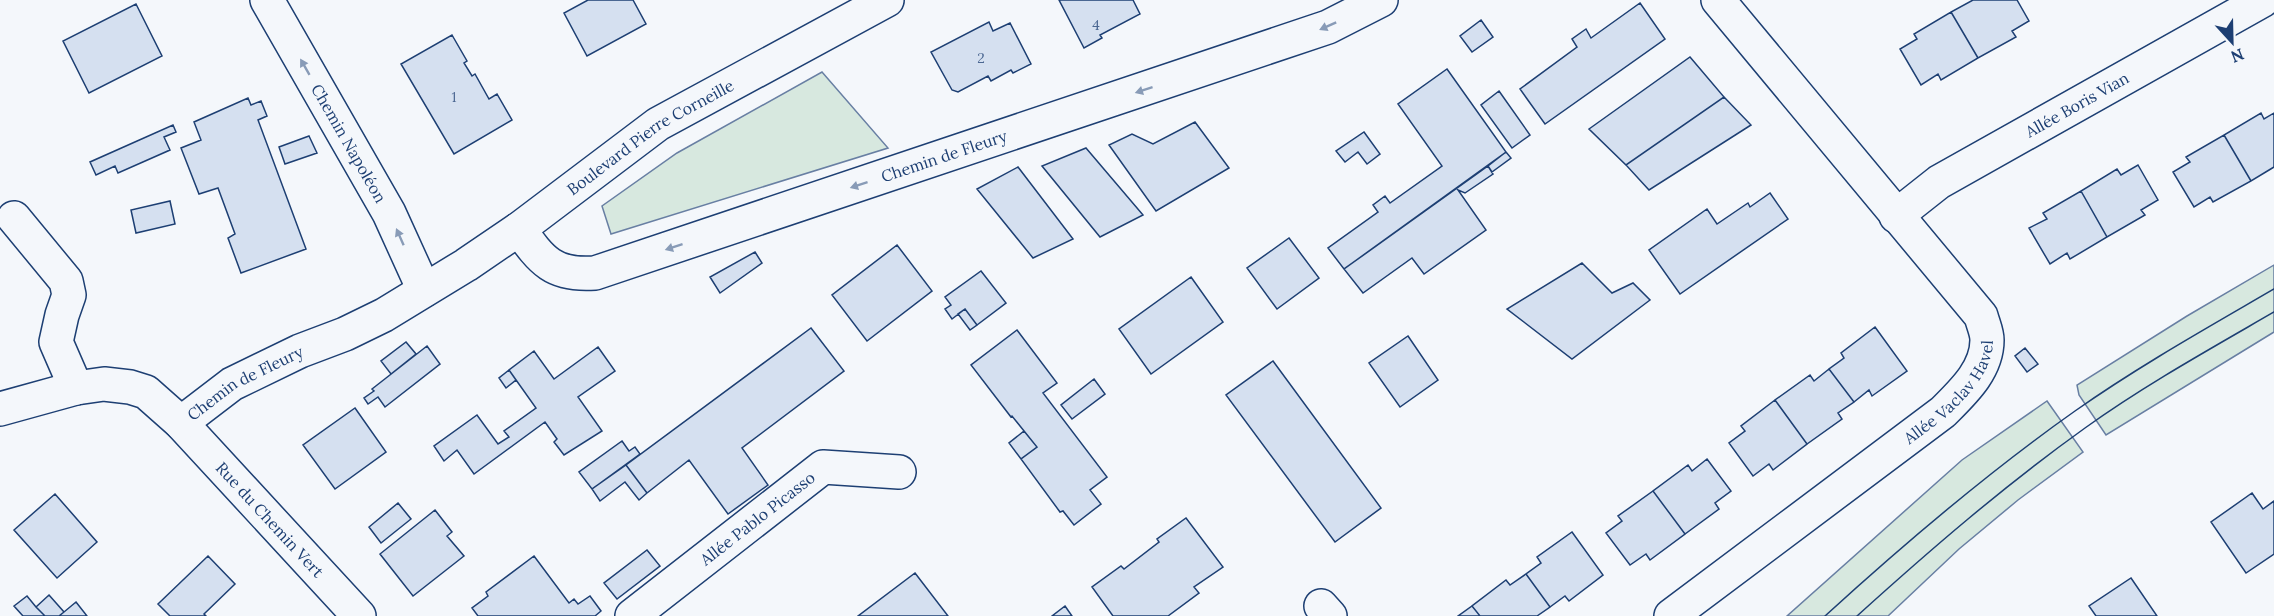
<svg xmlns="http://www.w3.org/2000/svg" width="2274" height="616" viewBox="0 0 2274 616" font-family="Lora,serif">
	<rect width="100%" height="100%" fill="#f4f7fb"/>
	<path fill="#d7e8df" stroke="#687fa3" stroke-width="1.5" d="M822 72 888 148 611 234 602 206 677 153Z
		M2274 265V332L2106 435 2079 395 2077 385 2187 316Z
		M2047 401 2083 452 2018 500 1959 549 1888 616H1787L1962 460Z"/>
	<path fill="#d5e0f0" stroke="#1d3f73" stroke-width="1.5" d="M588 0H633L646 24 587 56 564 13Z
		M1059 0H1133L1140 14 1100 35 1102 38 1084 48Z
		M1973 0H2017L2029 21 2012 31 2016 37 1978 58 1951 12Z
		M1640 3 1665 39 1545 124 1520 89 1577 47 1572 39 1586 29 1591 38Z
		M136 4 162 56 89 93 63 41Z
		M1951 12 1978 58 1941 80 1938 74 1921 85 1900 49 1917 39 1914 34Z
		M1481 20 1493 37 1472 52 1460 36Z
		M989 22 993 31 1010 23 1031 64 1013 73 1011 70 991 81 988 76 958 92 952 90 931 52Z
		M452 35 467 61 464 63 472 76 475 74 489 99 497 94 512 120 454 154 401 64Z
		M1690 57 1724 97 1626 165 1589 129Z
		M1447 69 1506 152 1344 269 1328 248 1378 212 1373 205 1385 196 1390 203 1442 166 1398 104Z
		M1499 91 1530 135 1512 148 1481 105Z
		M1724 97 1751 125 1649 190 1626 165Z
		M248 98 251 105 261 101 267 116 258 120 306 249 241 273 228 238 235 234 218 188 199 194 181 148 201 140 194 122Z
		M2261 113 2264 119 2274 113V167L2251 181 2224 135Z
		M1195 122 1229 168 1156 211 1109 145 1132 134 1153 144Z
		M173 125 176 132 164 137 170 150 118 173 115 166 96 175 90 162Z
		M1364 132 1380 154 1367 164 1358 152 1345 162 1336 151Z
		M2224 135 2251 181 2213 202 2210 197 2194 207 2173 172 2190 162 2186 157Z
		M309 136 317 153 285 164 279 147Z
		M1086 148 1143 215 1100 237 1042 166Z
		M1506 152 1511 158 1492 172 1488 166Z
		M2138 165 2158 200 2141 210 2145 215 2107 237 2081 191 2117 169 2121 175Z
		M1488 166 1493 174 1465 193 1458 190 1486 230 1424 274 1412 258 1363 293 1344 269Z
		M1018 167 1073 239 1033 258 977 189Z
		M2081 191 2107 237 2070 259 2067 253 2050 264 2029 228 2047 219 2043 213Z
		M1770 193 1788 219 1680 294 1649 250 1707 209 1717 224 1748 203 1750 207Z
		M170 201 175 224 136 233 131 210Z
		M1289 238 1319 278 1277 309 1247 268Z
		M897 245 932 291 867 341 832 295Z
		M755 252 762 263 720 293 710 277Z
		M1582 263 1612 293 1633 283 1650 300 1572 359 1507 309Z
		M981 271 1006 303 977 325 965 309 952 319 945 309 951 305 945 297Z
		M1191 277 1223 322 1151 374 1119 329Z
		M965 309 977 325 970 330 958 314Z
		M1875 327 1907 371 1872 396 1869 390 1854 402 1829 369 1844 358 1841 353Z
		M811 328 844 371 742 448 768 485 728 514 689 460 647 493 626 465Z
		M1017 330 1057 383 1043 393 1107 477 1090 490 1101 504 1074 525 1063 511 1060 512 1021 459 1037 447 1012 416 1011 417 971 365Z
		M1408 336 1438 380 1400 407 1369 363Z
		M406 342 416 354 391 374 381 361Z
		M427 346 440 364 385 407 378 397 368 404 364 398 374 391 372 389Z
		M598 347 615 371 578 397 602 431 564 455 554 442 557 439 545 422 474 474 457 450 444 461 434 446 477 415 498 444 509 437 504 431 536 408 509 370 534 351 554 379Z
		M2025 348 2038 364 2027 372 2015 356Z
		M1273 361 1381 508 1335 542 1226 395Z
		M1829 369 1854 402 1838 413 1842 419 1807 444 1775 400 1810 375 1814 381Z
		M509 370 516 380 506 388 499 378Z
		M1094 379 1105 394 1072 419 1061 405Z
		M1775 400 1807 444 1773 470 1769 464 1753 476 1729 443 1745 431 1741 426Z
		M355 408 386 452 335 489 303 445Z
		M1024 431 1037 447 1021 459 1009 443Z
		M622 441 629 451 635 447 640 454 592 489 579 472Z
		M1707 459 1731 491 1715 503 1719 509 1685 534 1653 491 1688 465 1692 471Z
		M626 465 647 493 639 500 625 482 600 501 592 489Z
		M1653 491 1685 534 1650 560 1646 554 1630 565 1606 533 1622 521 1618 516Z
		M2252 493 2263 509 2274 501V554L2246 573 2211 522Z
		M55 494 97 542 57 578 14 530Z
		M398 503 411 519 381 543 369 527Z
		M435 510 452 532 447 536 464 556 413 596 380 554Z
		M1186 518 1223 567 1194 587 1199 593 1168 616H1113L1092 587 1121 566 1124 569 1159 542 1157 539Z
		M1572 532 1603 575 1569 601 1565 596 1550 607 1526 574 1541 563 1537 557Z
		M647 550 660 566 617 599 604 583Z
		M208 556 235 584 204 614 206 616H170L158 604Z
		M534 556 569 603 574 599 578 604 590 596 601 611 595 616H478L472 608 488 596 486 592Z
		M915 573 948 616H858Z
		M1526 574 1550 607 1537 616H1480L1472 606 1506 580 1510 585Z
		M2131 578 2157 616H2096L2089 606Z
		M49 595 64 612 59 616H45L36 607Z
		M27 596 36 607 45 616H23L14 606Z
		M76 602 87 616H59L64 612Z
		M1065 606 1072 616H1052Z
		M1472 606 1480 616H1458Z"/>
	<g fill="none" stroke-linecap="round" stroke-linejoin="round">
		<defs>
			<g id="minor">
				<path id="s1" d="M267 0 389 213 424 290"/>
				<path id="s2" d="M1896 216 1939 182 2263 0"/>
				<path d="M14 218 66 281 69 295 62 315 56 342 76 388"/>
				<path id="s3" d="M519 229C542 261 553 276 595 273L1328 27 1381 0"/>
				<path id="s4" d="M0 409 76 388 104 384 130 387 146 392 181 423 359 616"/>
				<path id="s5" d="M181 423 232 384 300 351 345 334 384 315 466 265 519 229 658 124 887 0"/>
				<path d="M1321 606 1330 616"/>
				<path id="s6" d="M632 616 823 467 899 472"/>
				<path id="s7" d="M1671 616 1943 412C1963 392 1987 370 1987 340 1987 332 1983 324 1981 316L1718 0"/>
			</g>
		</defs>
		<use href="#minor" stroke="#1d3f73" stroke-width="36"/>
		<use href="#minor" stroke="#f4f7fb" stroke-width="33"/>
		<path stroke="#1d3f73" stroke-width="1.5" d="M1825 616C1905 543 1987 473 2075 411 2139 366 2207 328 2274 289
			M1857 616C1930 550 2004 486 2085 428 2145 385 2210 349 2274 312"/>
	</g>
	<defs><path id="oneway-solid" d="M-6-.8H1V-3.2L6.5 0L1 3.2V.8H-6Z" transform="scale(1.5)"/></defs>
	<g fill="#889bb7">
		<use href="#oneway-solid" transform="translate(1328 26) rotate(156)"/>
		<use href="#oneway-solid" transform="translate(305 67) rotate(-120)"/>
		<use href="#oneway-solid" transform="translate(1144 90) rotate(162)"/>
		<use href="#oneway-solid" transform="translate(859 185) rotate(162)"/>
		<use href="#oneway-solid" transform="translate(400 237) rotate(-114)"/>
		<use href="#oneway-solid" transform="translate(674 247) rotate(162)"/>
	</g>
	<g text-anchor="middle" stroke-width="4.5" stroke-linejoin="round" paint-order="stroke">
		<g font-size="14" fill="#4b6792">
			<text x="1096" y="30">4</text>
			<text x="981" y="63">2</text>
			<text x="454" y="102">1</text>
		</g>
		<g font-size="16" fill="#1d3f73" stroke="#f4f7fb">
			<text dy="6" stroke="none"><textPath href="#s2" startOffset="213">Allée Boris Vian</textPath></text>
			<text dy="6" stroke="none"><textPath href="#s5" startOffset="552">Boulevard Pierre Corneille</textPath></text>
			<text dy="6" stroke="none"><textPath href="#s1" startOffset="165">Chemin Napoléon</textPath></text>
			<text dy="6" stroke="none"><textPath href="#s3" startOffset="462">Chemin de Fleury</textPath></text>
			<text dy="6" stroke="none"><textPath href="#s5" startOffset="76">Chemin de Fleury</textPath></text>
			<text dy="6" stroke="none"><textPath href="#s7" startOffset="360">Allée Vaclav Havel</textPath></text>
			<text dy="6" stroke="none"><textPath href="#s6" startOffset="159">Allée Pablo Picasso</textPath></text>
			<text dy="6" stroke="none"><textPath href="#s4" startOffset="328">Rue du Chemin Vert</textPath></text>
		</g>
	</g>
	<g transform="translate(2232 42) rotate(158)" stroke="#f4f7fb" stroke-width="4.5" paint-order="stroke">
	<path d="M0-4.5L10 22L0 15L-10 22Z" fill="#1d3f73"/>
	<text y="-9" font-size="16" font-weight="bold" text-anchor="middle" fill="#1d3f73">N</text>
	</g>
</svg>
